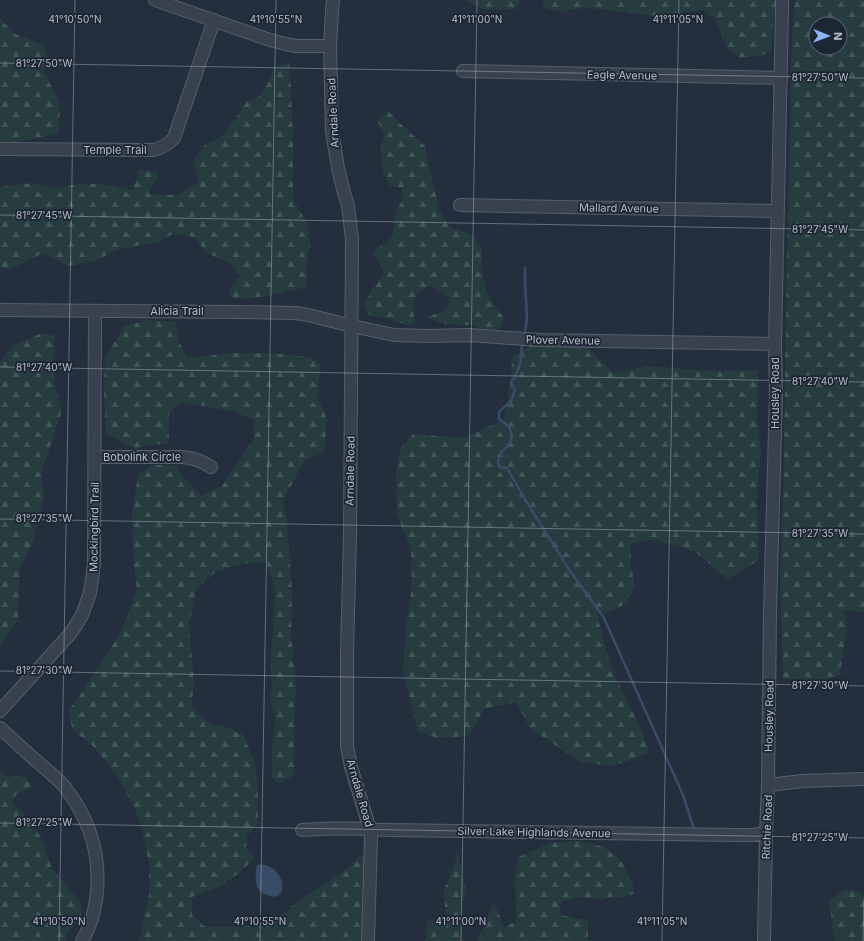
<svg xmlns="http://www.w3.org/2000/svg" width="864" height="941" viewBox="0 0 864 941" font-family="Inter,sans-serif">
	<defs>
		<pattern id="forest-firs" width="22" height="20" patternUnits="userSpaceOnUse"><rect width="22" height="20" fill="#263c3f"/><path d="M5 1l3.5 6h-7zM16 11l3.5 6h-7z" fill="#435659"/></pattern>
	</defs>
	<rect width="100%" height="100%" fill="#242f3e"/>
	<path fill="url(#forest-firs)" fill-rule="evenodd" d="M466 0H518L520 1 516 9 485 10 468 2Z
		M543 0H775V3L771 52 760 56 740 58 727 49 716 20 703 10 657 16 590 8 574 9 561 12 548 9 543 5Z
		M795 0H864V612L844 610 847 627 840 674 826 680 783 679 780 582 784 467 785 371 791 59 794 7ZM816 24H840V48H816Z
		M0 17 2 21 16 34 43 45 48 57 44 72 59 101 60 120 58 134 17 142 0 143Z
		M290 62 289 72 291 87 293 143V199L307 223 311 247 307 253V287L256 298 232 299 229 292 233 283 241 277 232 265 206 252 194 237 173 234 157 242 116 250 95 261 68 266 43 253 9 270 0 266V187L33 183 55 189 78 184H98L133 190 139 170 158 172 155 182 148 194 176 195 198 183 194 160 205 145 222 136 236 118 247 101 260 96 270 79 274 68Z
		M388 111 403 126 425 146 439 210 450 227 472 235 482 248 481 266 486 291 496 308 504 318 499 329 484 330 471 325H458L441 323 427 317 447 310 450 298 431 286 417 293 413 308 415 323 406 325 387 318 370 316 364 306 372 290 384 274 380 263 372 253 393 236 395 218 397 209 402 201V188L390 186 383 172 380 150 385 135 377 120Z
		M148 320 176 322 179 342 188 358 230 353H261L284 354 312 358 321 365 317 396 327 419 324 452 304 461 283 501 287 520 292 592 291 634 296 688 294 733V775L279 784 272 777V747L276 719 270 699 272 689 271 665 275 587 266 563H248L217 571 197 588 189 623 194 686 191 707 203 718 212 724 229 728 243 735 255 763 258 791V824L247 836 246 848 255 858 239 873 219 887 192 897V915L204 926 219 927 257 926 283 914 298 901 325 884 345 870 361 854 366 868 364 926 361 941H139L149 894V864L141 826 135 809 119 779 109 766 91 744 73 731 68 711 81 694 92 676 106 656 122 630 137 590 133 559 132 516 138 475 152 465H174L183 476 201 496 222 486 254 438V420L233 411 180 402 169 413V444L146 445 135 449 106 434 104 392 105 359 124 326Z
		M40 334 54 335V382L62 410 41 475 44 496 33 542 20 568 18 620 0 646V361L2 360 13 345Z
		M539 340 588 348 613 373 648 366 713 371 758 370 757 417 761 450 757 495 759 560 728 579 694 551 653 539 631 544V567L635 585 627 602 615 610 597 615 612 670 639 724 650 753 613 766 580 762 530 728 516 702 484 709 469 736 437 738 418 732 403 671 406 626 412 586 411 549 397 514 396 477 400 449 413 434 463 438 504 420 511 380 512 357Z
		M0 770 6 776 26 777 32 787 17 793 12 803 33 823 42 840 52 869 81 902V918L67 932 66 941H0Z
		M579 841 605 847 622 862 633 885 634 894 624 897 601 899 578 897 561 902 560 909 562 915 577 919H587L588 925V941H477L494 903 505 928 516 920V898L514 883 518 857 550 843Z
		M458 854 466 892 461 902 460 941H425L428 920 448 922 445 907 444 891Z
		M845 889 858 892 864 896V941H835L829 901Z"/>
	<path fill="#394c67" d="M261 864C272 866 283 874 282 887 282 890 282 893 279 895 277 897 273 897 270 896 267 895 261 893 259 890 255 885 255 871 257 865Z"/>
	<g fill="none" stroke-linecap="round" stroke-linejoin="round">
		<path stroke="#394c67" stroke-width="2.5" d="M525 332 527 319 525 283V268
			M522 346C521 359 520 372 511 382L515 390 511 401 499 412V419L509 426 512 437 508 446 502 451 498 460 499 467 507 468 526 501 570 571 604 618 683 795 693 826"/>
		<defs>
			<path id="minor" d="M155 0 267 39 285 44 296 46H330
				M333 0 332 12 330 46 332 131 338 168 343 189 348 206 352 239 350 536 347 653V746L351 767 370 829 371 836 368 941
				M463 71 781 78
				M0 149 153 150C162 148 168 145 174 138L214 20
				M460 205 778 211
				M0 310 236 312 296 313 308 315 352 326 394 335 429 336 469 335 539 340 775 344
				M95 457H182C194 458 201 461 211 467
				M0 711 70 634 76 625 82 615 90 593 92 580 94 563 95 311
				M0 728C14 741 27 753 41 765 49 772 57 778 64 786 90 819 102 858 96 900 94 914 89 929 82 941
				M768 785 803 781 864 779
				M302 830C332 828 360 828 390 830L735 835H752L766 833
				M764 941 766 833 768 785 770 612 776 395 775 344 782 10V0"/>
		</defs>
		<use href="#minor" stroke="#565f6c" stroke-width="14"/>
		<use href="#minor" stroke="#38414e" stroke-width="12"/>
	</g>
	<path fill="none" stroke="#b4bcc9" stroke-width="1" stroke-opacity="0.45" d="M0 63 864 78M0 215 864 230M0 367 864 382M0 519 864 534M0 671 864 686M0 823 864 838M59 941 75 0M260 941 276 0M461 941 477 0M662 941 679 0M863 941 864 899"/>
	<g text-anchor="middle" stroke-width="3.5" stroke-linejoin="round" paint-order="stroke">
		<g font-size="11" fill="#b4bcc9" stroke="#1d2633">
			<text transform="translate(622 75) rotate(1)" y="4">Eagle Avenue</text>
			<text transform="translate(333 113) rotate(-93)" y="4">Arndale Road</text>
			<text x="115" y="154">Temple Trail</text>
			<text transform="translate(619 208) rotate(1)" y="4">Mallard Avenue</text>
			<text x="177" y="315">Alicia Trail</text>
			<text transform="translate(563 340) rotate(1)" y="4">Plover Avenue</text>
			<text transform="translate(775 393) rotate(-90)" y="4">Housley Road</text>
			<text x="142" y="461">Bobolink Circle</text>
			<text transform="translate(350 471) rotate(-89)" y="4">Arndale Road</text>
			<text transform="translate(94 527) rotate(-89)" y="4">Mockingbird Trail</text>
			<text transform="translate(769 716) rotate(-89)" y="4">Housley Road</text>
			<text transform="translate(360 793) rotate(74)" y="4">Arndale Road</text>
			<text transform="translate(767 827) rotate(-88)" y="4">Ritchie Road</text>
			<text transform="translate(534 832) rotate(1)" y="4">Silver Lake Highlands Avenue</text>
		</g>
	</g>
	<g font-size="10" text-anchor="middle" fill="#b4bcc9" stroke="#1d2633" stroke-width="3.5" stroke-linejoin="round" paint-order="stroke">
		<text x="75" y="23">41°10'50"N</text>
		<text x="276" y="23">41°10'55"N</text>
		<text x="477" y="23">41°11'00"N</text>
		<text x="678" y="23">41°11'05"N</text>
		<text x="44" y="67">81°27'50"W</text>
		<text x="820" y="81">81°27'50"W</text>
		<text x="44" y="219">81°27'45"W</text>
		<text x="820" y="233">81°27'45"W</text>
		<text x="44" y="371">81°27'40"W</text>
		<text x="820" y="385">81°27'40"W</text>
		<text x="44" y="522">81°27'35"W</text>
		<text x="820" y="537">81°27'35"W</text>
		<text x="44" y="674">81°27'30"W</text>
		<text x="820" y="689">81°27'30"W</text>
		<text x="44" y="826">81°27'25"W</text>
		<text x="820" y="841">81°27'25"W</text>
		<text x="59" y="925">41°10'50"N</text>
		<text x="260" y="925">41°10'55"N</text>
		<text x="461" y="925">41°11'00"N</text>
		<text x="662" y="925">41°11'05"N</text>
	</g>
	<g transform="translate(828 36) rotate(91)"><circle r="19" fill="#1d2633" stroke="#59626f"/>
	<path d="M0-3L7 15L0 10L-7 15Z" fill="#8ab4f8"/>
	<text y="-6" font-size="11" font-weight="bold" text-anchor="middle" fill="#b4bcc9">N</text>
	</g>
</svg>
